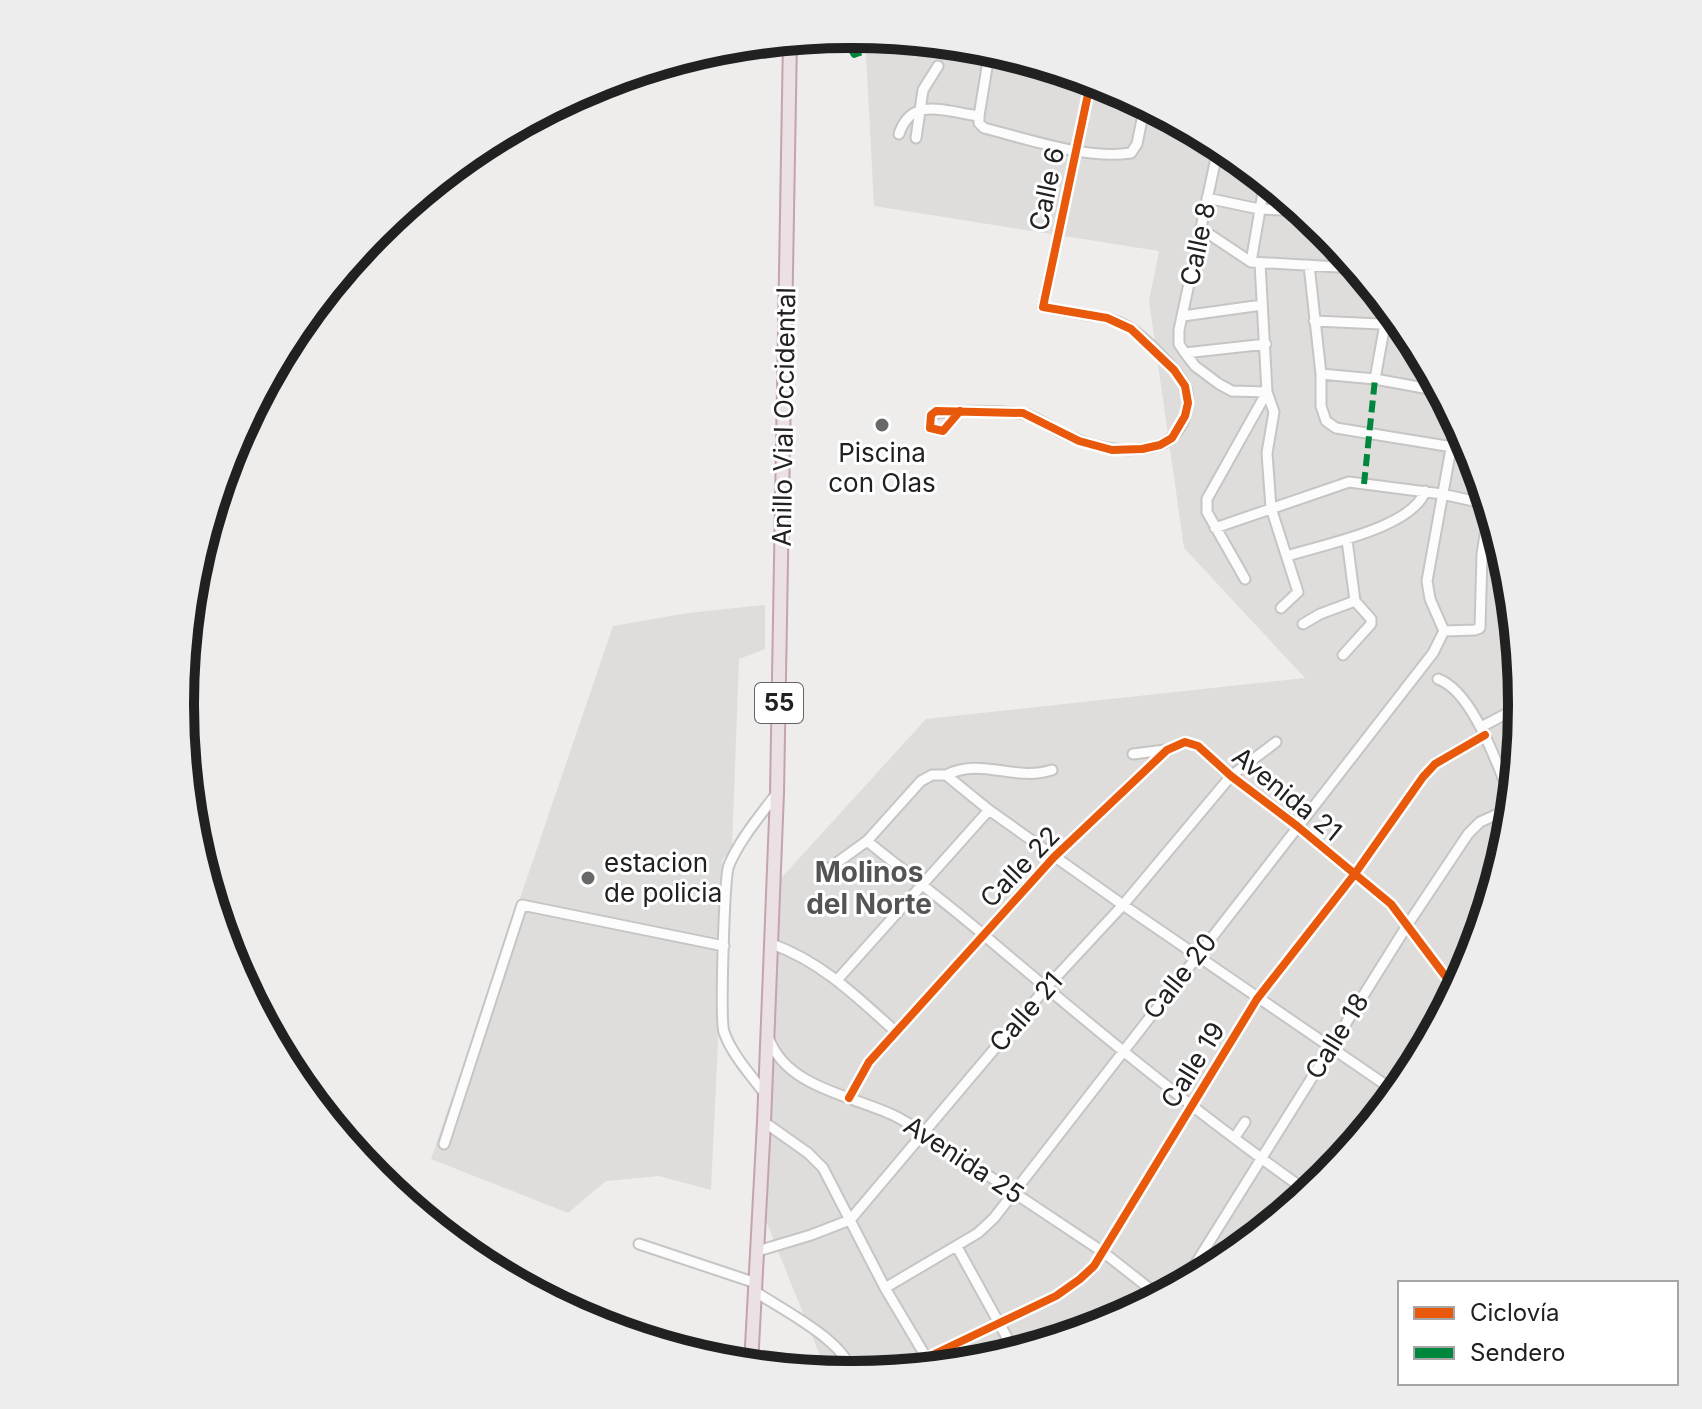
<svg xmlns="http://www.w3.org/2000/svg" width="1702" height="1409" viewBox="0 0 1702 1409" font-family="Inter,sans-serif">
	<rect width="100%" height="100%" fill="#efedeb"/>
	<path fill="#dedddc" d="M865 35 982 47 1108 85 1224 147 1325 231 1409 332 1471 448 1509 574 1521 705 1509 836 1470 962 1408 1077 1325 1179 1223 1262 1107 1324 981 1362 851 1375 827 1373 760 1206 773 887 926 719 1305 678 1184 548 1149 301 1159 251 874 206Z
		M765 605V649L739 659 732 848 722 860 720 1000 711 1190 659 1176 606 1181 568 1213 431 1159 613 626 688 613Z"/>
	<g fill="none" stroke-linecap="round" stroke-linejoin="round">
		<defs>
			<path id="minor" d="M990 49 979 116V123L984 128C1028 139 1087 160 1131 153L1137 144 1145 105
				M1091 80 1043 307 1094 316
				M899 134C912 95 946 112 979 116
				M916 138 923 90 938 66
				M1219 144 1179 330V344L1185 353 1195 366 1219 384 1232 391 1267 392
				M1207 198 1259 209 1302 211
				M1200 228 1251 262 1356 268
				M1251 262 1265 181
				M1260 263 1267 392 1274 412 1267 453 1271 508 1298 592 1281 608
				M1309 265 1321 374V406L1326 421 1336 428 1471 450
				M1183 316 1262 305
				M1314 321 1403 325
				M1185 353 1266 344
				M1321 374 1375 379 1440 391
				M1375 379 1385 324 1386 305
				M960 411 943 431 930 428 931 415C940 409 1015 411 1028 415 1039 419 1050 427 1060 432 1091 447 1123 455 1156 446 1168 443 1177 434 1183 422 1187 412 1190 397 1185 386 1179 371 1144 337 1130 328 1122 323 1111 319 1102 317
				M1215 528 1349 482 1442 494 1487 504
				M1287 556C1321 545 1413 528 1425 491
				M1245 579 1207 512V499L1267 392
				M1303 624 1320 614 1355 601
				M1444 631 1430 599 1427 581 1456 421
				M1444 631 1475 630 1480 628 1482 554 1489 509
				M1343 655 1371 624V619L1355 601 1347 540
				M1438 679C1473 691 1498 767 1512 800
				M1481 727 1521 706
				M1133 754 1165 750
				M946 775C982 757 1014 782 1052 770
				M867 841C906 873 947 903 985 936 1090 1025 1196 1113 1308 1192
				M831 867 867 841 921 781 932 775H946L989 810 1123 905 1396 1092
				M772 944C822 962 857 997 896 1032
				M838 979 989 810
				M769 1039C787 1088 854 1096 895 1116 905 1121 914 1127 923 1132L1103 1252 1159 1296
				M765 1094C751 1075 732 1055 724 1032 720 1021 724 876 729 865 740 839 760 816 777 793
				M849 1098 869 1062 1054 857 1167 750 1185 742 1198 746 1231 776 1297 826 1391 904 1455 989
				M1388 1101 1447 1006
				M764 1122 808 1153 823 1168 885 1288 932 1367
				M1235 1137 1245 1122
				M444 1144 522 905 724 946
				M639 1244 756 1283
				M957 1247 1015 1352
				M758 1251 811 1235 850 1220 1045 989 1123 905 1231 776 1276 742
				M1183 1284 1408 924 1468 834 1480 822 1511 808
				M885 1288 978 1233 994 1218 1433 653 1444 631
				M756 1292C784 1311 846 1341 853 1375
				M901 1370 1056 1296 1080 1279 1094 1266 1257 999 1354 875 1423 777 1435 764 1485 735"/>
			<path id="highway" d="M751 1365 764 1122 777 793 790 40"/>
		</defs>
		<use href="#minor" stroke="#c6c5c4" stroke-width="13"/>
		<use href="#highway" stroke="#c3a3b0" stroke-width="16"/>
		<use href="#minor" stroke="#fdfcfc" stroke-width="9"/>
		<use href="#highway" stroke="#ebe0e3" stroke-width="12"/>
		<path stroke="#00873e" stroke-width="6" stroke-dasharray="12 6" stroke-linecap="butt" d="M849 34V47L854 55 897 39
			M1364 484 1375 379"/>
		<defs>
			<path id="cycleway" d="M960 411 943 431 930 428 931 415 936 411 1023 413 1079 441 1112 450 1142 449 1160 445 1172 438 1185 416 1188 403 1185 386 1174 370 1131 329 1107 318 1043 307 1091 80
				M849 1098 869 1062 1054 857 1167 750 1185 742 1198 746 1231 776 1297 826 1391 904 1455 989
				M901 1370 1056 1296 1080 1279 1094 1266 1257 999 1354 875 1423 777 1435 764 1485 735"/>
		</defs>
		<use href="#cycleway" stroke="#fff" stroke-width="13"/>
		<use href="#cycleway" stroke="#e8590c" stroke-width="8"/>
	</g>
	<g fill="#696868" stroke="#fff" stroke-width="3">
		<circle cx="882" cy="425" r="8"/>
		<circle cx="588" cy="878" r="8"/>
	</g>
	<g text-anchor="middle" stroke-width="6" stroke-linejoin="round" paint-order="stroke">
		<rect fill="#fff" stroke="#646464" stroke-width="2" x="755" y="683" width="48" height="40" rx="6"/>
		<g font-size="24" font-weight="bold" fill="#212121">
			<text x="779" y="711">55</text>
		</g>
		<g font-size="26" fill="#212121" stroke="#fff">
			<text transform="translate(1047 189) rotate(-78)" y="9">Calle 6</text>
			<text transform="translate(1198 244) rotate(-78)" y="9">Calle 8</text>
			<text transform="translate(784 417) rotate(-89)" y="9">Anillo Vial Occidental</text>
			<text transform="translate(1287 794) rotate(39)" y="9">Avenida 21</text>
			<text transform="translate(1020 867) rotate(-46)" y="9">Calle 22</text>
			<text transform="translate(1180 976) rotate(-52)" y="9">Calle 20</text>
			<text transform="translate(1026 1012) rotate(-49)" y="9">Calle 21</text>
			<text transform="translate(1337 1036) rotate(-58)" y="9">Calle 18</text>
			<text transform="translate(1193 1065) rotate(-58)" y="9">Calle 19</text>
			<text transform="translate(964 1160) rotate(33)" y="9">Avenida 25</text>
		</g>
		<g font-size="26" fill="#212121" stroke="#fff">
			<text x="882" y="462">Piscina<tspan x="882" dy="30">con Olas</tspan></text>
			<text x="604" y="872" text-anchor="start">estacion<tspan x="604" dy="30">de policia</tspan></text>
		</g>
		<g font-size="28" font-weight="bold" fill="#545454" stroke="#fff">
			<text x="869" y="882">Molinos<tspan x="869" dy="32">del Norte</tspan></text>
		</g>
	</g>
	<path d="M0 0H1702V1409H0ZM850 48H852A656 656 0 0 1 1508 704V705A656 656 0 0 1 852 1361H850A656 656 0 0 1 194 705V704A656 656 0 0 1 850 48Z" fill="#ededed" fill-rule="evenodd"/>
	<path fill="none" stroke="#212121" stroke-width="10" d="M850 48H852A656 656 0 0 1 1508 704V705A656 656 0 0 1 852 1361H850A656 656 0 0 1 194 705V704A656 656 0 0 1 850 48Z"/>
	<rect x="1398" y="1281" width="280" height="104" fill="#ffffff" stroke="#a6a6a6" stroke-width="2"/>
	<rect x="1414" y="1307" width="40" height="12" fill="#e8590c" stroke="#a6a6a6" stroke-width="2"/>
	<text x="1470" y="1321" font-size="24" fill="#212121">Ciclovía</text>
	<rect x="1414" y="1347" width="40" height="12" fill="#00873e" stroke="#a6a6a6" stroke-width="2"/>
	<text x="1470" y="1361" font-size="24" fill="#212121">Sendero</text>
</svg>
